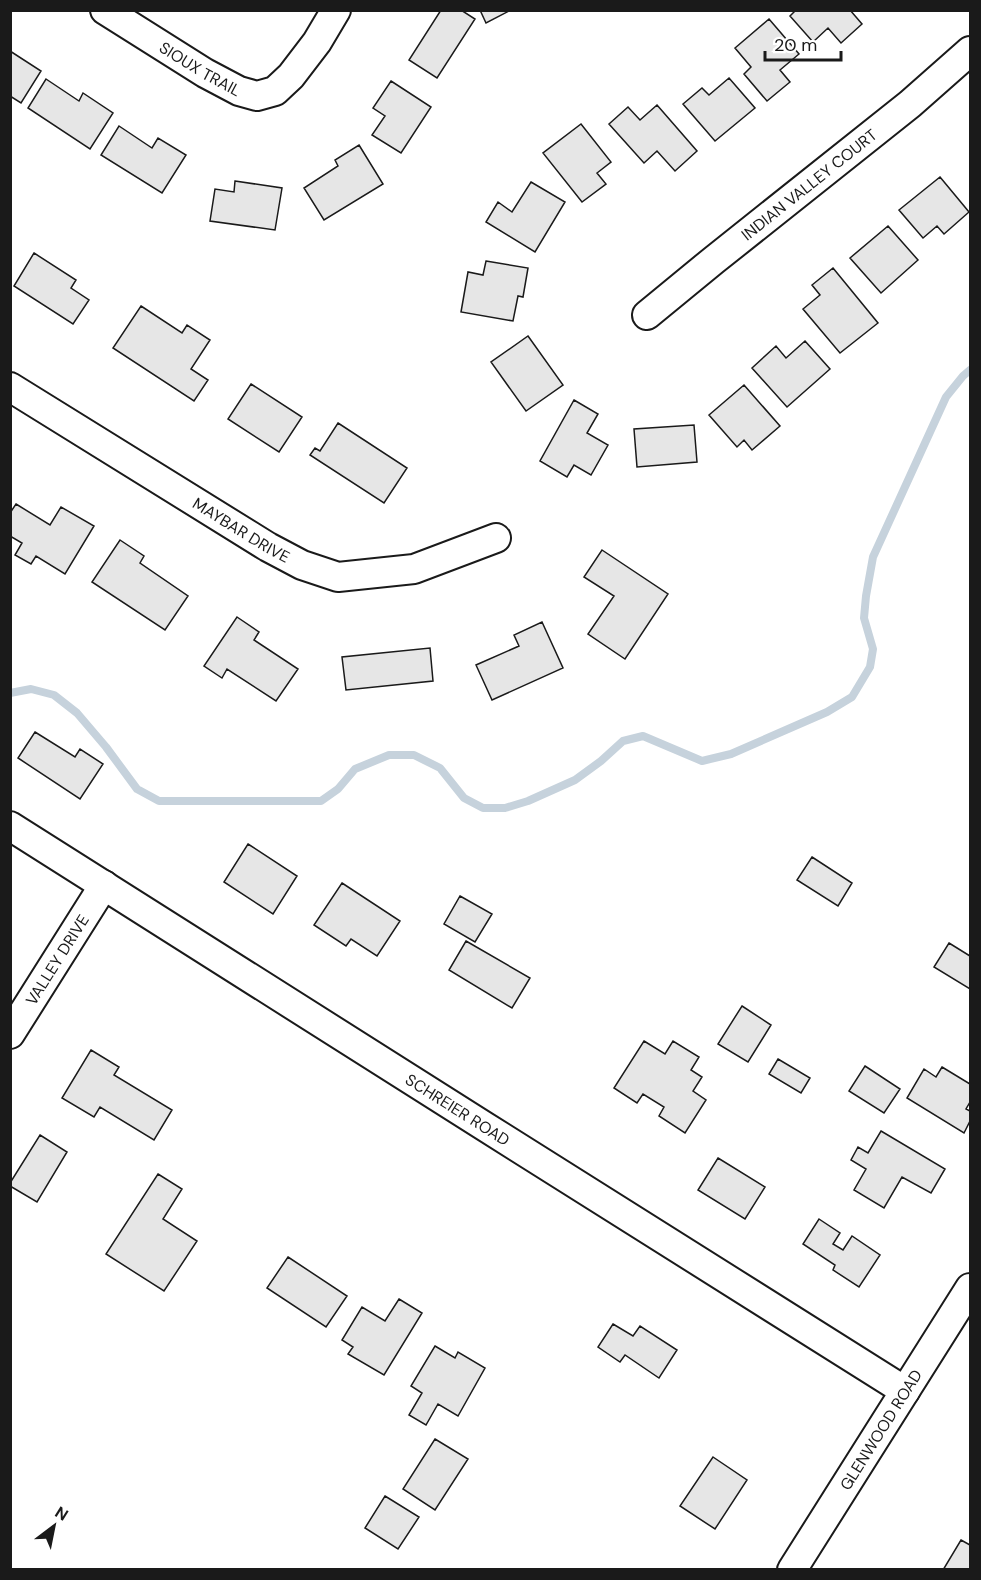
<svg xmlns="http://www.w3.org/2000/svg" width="981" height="1580" viewBox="0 0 981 1580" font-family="'DM Sans',sans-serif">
	<rect width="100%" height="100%" fill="#fff"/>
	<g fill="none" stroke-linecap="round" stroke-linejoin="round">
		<path stroke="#c6d2dc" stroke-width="8" d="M10 693 31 689 54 695 77 713 106 747 137 789 159 801H321L338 789 355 769 389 755H414L440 768 464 798 483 808H505L528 801 575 780 601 761 623 741 643 736 702 761 731 754 827 712 852 697 870 667 873 649 864 618 866 596 873 557 946 397 963 376 970 370"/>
	</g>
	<path fill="#e6e6e6" stroke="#1a1a1a" stroke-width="1.5" d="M441 10H461L475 19 437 78 409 60Z
		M480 10H511L486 23Z
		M796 10H850L862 24 841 43 828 28 813 42 790 16Z
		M769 19 799 54 780 70 790 82 767 101 744 74 751 67 735 48Z
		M10 51 41 71 21 103 10 96Z
		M729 78 755 108 715 141 683 104 702 88 709 95Z
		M46 79 79 101 83 93 113 113 90 149 28 108Z
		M391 81 431 107 401 153 372 135 385 116 373 108Z
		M657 105 697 151 675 171 657 151 644 163 609 124 628 107 640 120Z
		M581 124 611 162 597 173 606 184 582 202 543 153Z
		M119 126 152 148 158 138 186 155 162 193 101 155Z
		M359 145 383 184 324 220 304 188 338 166 335 160Z
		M940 177 969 212 944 234 937 226 923 238 899 210Z
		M235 181 282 188 275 230 210 221 215 189 234 192Z
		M531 182 565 202 535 252 486 222 498 202 512 212Z
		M888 226 918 260 881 293 850 258Z
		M34 253 76 280 71 288 89 300 73 324 14 286Z
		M486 261 528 268 523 297 518 296 513 321 461 312 468 272 483 275Z
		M833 268 878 323 840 353 803 309 820 295 812 285Z
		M141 306 182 333 187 325 210 340 191 369 208 380 194 401 113 348Z
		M528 336 563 385 526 411 491 362Z
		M805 341 830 369 787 407 752 368 776 346 786 358Z
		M251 384 302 417 279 452 228 419Z
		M744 385 780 426 752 450 744 440 737 447 709 415Z
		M574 400 598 414 587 433 608 445 591 475 574 465 567 477 540 461Z
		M338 423 407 468 384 503 310 455 315 448 320 451Z
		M694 425 697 462 637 467 634 429Z
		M16 504 50 525 61 507 94 526 65 574 36 556 31 564 15 555 22 543 10 536V513Z
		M120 540 144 556 140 563 188 596 165 630 92 582Z
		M602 550 668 594 625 659 588 634 614 596 584 577Z
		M237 617 259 632 254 640 298 669 276 701 227 669 222 678 204 666Z
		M542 622 563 668 492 700 476 665 519 646 514 635Z
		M430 648 433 681 346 690 342 657Z
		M35 732 75 757 80 749 103 764 80 799 18 758Z
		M248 844 297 876 273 914 224 882Z
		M812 857 852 883 838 906 797 880Z
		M342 883 400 921 377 956 351 939 346 946 314 925Z
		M460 896 492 914 475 942 444 924Z
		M466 941 530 978 512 1008 449 970Z
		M949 943 970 956V989L934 967Z
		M742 1006 771 1025 748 1062 718 1044Z
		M644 1041 665 1054 673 1041 699 1057 691 1070 702 1077 693 1091 706 1100 685 1133 659 1116 664 1107 643 1094 637 1103 614 1088Z
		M91 1050 119 1067 114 1075 172 1110 154 1140 100 1107 94 1117 62 1098Z
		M778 1059 810 1078 801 1093 769 1074Z
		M865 1066 900 1089 884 1113 849 1091Z
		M942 1067 970 1084V1102L966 1109 970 1111V1121L964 1133 907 1098 924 1069 936 1077Z
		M881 1131 945 1169 931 1193 902 1177 884 1208 854 1190 866 1169 851 1160 858 1147 868 1153Z
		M40 1135 67 1152 37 1202 10 1186V1183Z
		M718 1158 765 1187 745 1219 698 1190Z
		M158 1174 182 1189 163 1219 197 1241 164 1291 106 1254Z
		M819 1219 840 1233 833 1244 843 1250 852 1236 880 1255 859 1287 833 1270 835 1265 803 1244Z
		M288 1257 347 1296 326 1327 267 1288Z
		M399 1299 422 1313 384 1375 348 1354 353 1347 342 1340 362 1307 385 1321Z
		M613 1324 633 1336 640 1326 677 1350 659 1378 625 1355 620 1362 598 1347Z
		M435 1346 455 1358 458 1352 485 1368 458 1416 438 1404 426 1425 409 1415 422 1393 411 1386Z
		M435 1439 468 1459 435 1510 403 1489Z
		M713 1457 747 1480 715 1529 680 1506Z
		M385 1496 419 1517 398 1549 365 1528Z
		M961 1540 970 1545V1570H943Z"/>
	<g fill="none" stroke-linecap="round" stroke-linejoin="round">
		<defs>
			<g id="minor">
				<path id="s1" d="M105 10 205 73 239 91 257 96 275 91 291 76 317 42 336 10"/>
				<path id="s2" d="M647 315 714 260 910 104 970 51"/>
				<path id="s3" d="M10 387 268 547 302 565 338 577 414 569 496 538"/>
				<path id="s4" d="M10 826 484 1126 905 1391"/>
				<path id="s5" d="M10 1034 104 885"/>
				<path id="s6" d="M792 1570 970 1288"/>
			</g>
		</defs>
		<use href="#minor" stroke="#1a1a1a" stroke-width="32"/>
		<use href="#minor" stroke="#fff" stroke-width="28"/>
	</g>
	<g text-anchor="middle" stroke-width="4.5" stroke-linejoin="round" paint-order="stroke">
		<g font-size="16" fill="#1a1a1a" stroke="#fff">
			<text dy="6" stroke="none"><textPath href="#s1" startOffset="112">SIOUX TRAIL</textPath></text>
			<text dy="6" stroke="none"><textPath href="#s2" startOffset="208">INDIAN VALLEY COURT</textPath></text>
			<text dy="6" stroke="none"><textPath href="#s3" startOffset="272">MAYBAR DRIVE</textPath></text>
			<text dy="6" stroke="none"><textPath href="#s5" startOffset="88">VALLEY DRIVE</textPath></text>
			<text dy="6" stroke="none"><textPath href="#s4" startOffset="530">SCHREIER ROAD</textPath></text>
			<text dy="6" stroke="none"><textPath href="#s6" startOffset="166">GLENWOOD ROAD</textPath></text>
		</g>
	</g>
	<rect width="981" height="1580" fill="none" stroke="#1a1a1a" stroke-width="24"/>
	<g transform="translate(54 1526) rotate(32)" stroke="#ffffff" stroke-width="4.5" paint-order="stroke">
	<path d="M0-4.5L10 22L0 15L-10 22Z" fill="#1a1a1a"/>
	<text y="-9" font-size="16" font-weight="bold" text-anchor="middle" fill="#1a1a1a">N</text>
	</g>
	<path d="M765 51v9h76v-9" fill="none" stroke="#1a1a1a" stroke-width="3"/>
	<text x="774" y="51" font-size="18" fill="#1a1a1a" stroke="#ffffff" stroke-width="4.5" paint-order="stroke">20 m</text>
</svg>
